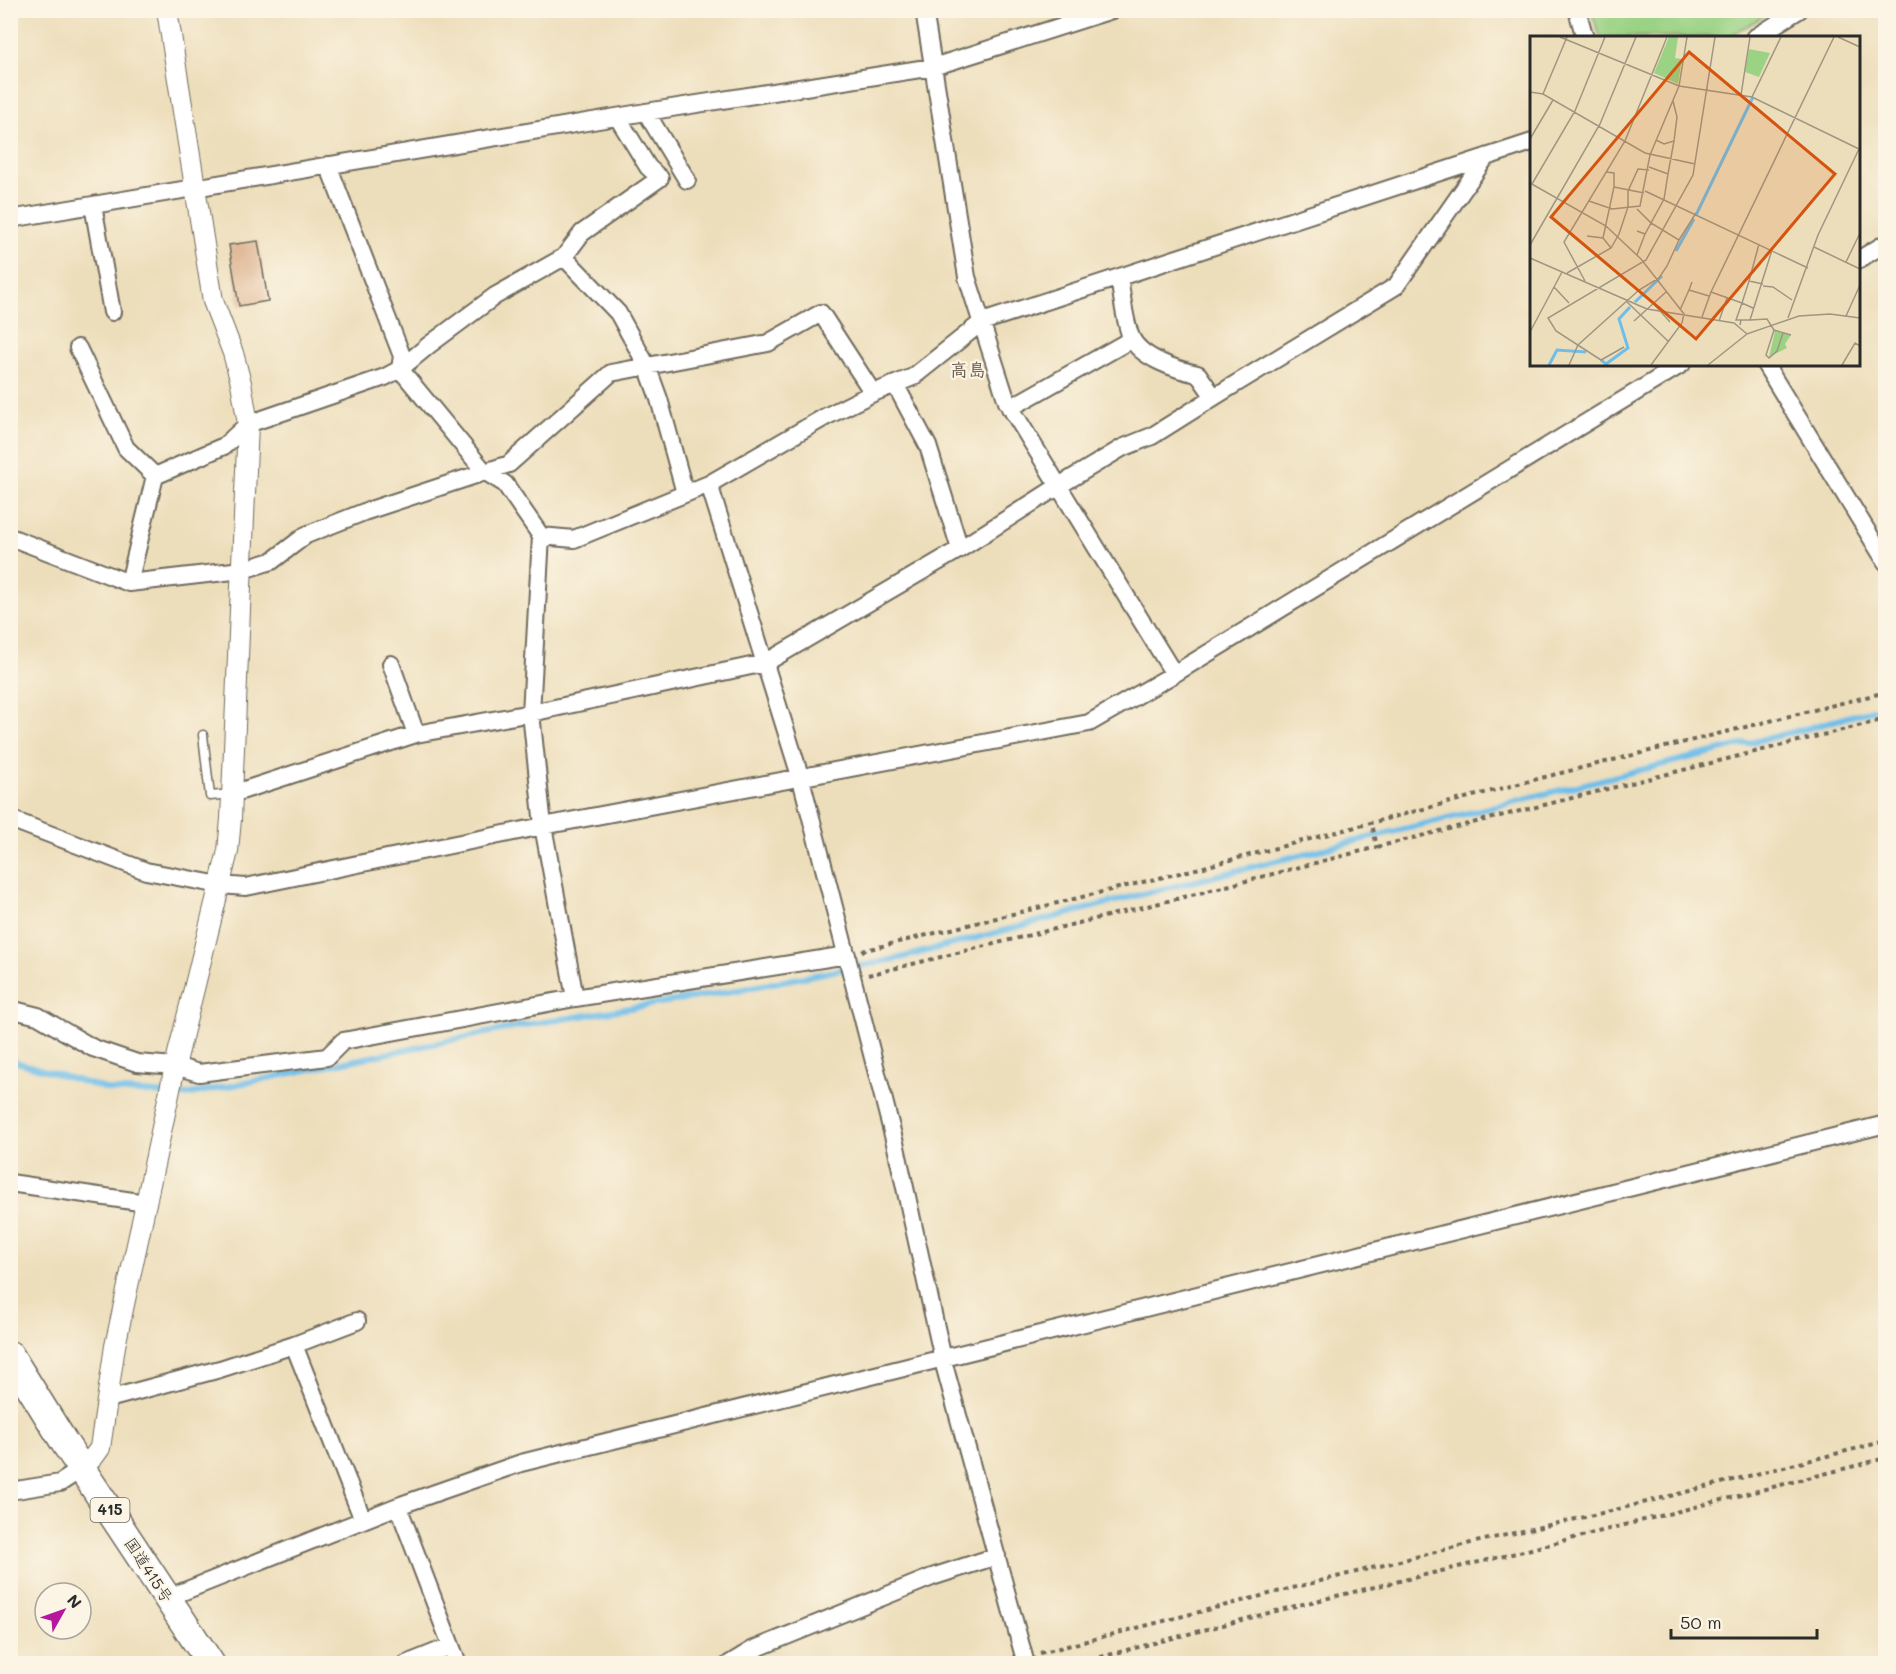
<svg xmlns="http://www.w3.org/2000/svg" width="1896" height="1674" viewBox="0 0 1896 1674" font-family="Mali,'Klee One',sans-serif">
	<rect width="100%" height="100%" fill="#fcf5e5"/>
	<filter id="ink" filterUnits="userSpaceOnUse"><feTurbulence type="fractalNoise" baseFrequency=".0167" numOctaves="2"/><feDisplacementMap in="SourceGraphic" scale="12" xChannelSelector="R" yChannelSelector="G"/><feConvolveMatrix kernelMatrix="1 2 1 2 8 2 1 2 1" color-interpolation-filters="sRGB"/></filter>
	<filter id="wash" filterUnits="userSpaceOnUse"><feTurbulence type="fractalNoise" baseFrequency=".008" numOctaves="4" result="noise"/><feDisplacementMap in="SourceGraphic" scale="24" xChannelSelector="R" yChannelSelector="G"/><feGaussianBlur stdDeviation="1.35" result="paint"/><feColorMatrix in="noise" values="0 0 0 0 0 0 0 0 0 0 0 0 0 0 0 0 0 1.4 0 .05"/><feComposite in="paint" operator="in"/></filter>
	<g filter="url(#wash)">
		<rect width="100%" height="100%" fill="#eddebb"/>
		<path fill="#9bd284" stroke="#637e58" stroke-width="1.5" d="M1591 11V10L1773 11 1728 37H1600Z"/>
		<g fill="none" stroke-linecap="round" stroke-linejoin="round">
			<path stroke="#6ebee9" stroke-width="6" d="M10 1060 110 1090 186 1095 520 1026 722 993 900 958 1131 897 1809 728 1886 706"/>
		</g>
		<g id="blocks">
			<path fill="#dbb18d" d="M258 241 268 301 239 306 229 245Z"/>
		</g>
	</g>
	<g filter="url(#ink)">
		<use href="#blocks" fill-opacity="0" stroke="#6f6a5d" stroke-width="1.5"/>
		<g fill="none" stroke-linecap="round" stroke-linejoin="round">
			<defs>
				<path id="service" d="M203 735 210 796 232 794"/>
				<path id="minor" d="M924 10 967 277 1007 402 1174 674
					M1577 10 1585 38
					M1754 38 1799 10
					M646 112 687 180
					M328 165 402 356 400 369
					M93 205 112 312
					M10 219 646 112 933 67 1112 10
					M564 257 618 313 647 366 659 399 685 493
					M1858 260 1886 243
					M1119 277C1122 295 1124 320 1131 337 1140 358 1177 370 1198 374L1214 397 1396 286 1486 157
					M78 348 126 448 155 476 129 583
					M1765 364 1886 562
					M400 369 484 471 505 484 541 536 574 539 709 484 825 417 873 393 913 377 982 322 1532 142
					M895 384 928 446 960 549 1057 487 1122 448 1152 436 1214 397
					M1010 408 1132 339
					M155 476 224 446 248 424 385 377 400 369 429 345 495 296 564 257 582 233 660 178 648 167 618 118
					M709 484 801 779 896 1147 945 1368 1026 1664
					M10 537 129 583 242 570 272 561 306 535 364 512 509 464 611 373 768 343 821 313 873 393
					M391 664 416 734 531 713 541 536
					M232 794 416 734
					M10 819 146 871 220 885 246 887 543 826 1089 723 1174 674 1682 364
					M575 998 847 955
					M10 1009 38 1016 93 1048 137 1063 175 1066 199 1073 327 1057 343 1041 575 998 543 826 531 713 765 663 960 549
					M10 1183 146 1203
					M357 1321 294 1345 363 1520
					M108 1399 220 1369 294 1345
					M10 1491 60 1483 83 1468
					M398 1506 521 1463 1886 1124
					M167 1598 398 1506 458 1664
					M406 1664 451 1646
					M729 1664 752 1650 932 1577 997 1556"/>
				<path id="tertiary" d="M83 1468 95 1455 100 1448 115 1346 146 1203 175 1066 228 851 231 819 248 424 241 383 233 353 213 301 167 10"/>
				<path id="trunk" d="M10 1355 64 1442 211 1664"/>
			</defs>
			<use href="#service" stroke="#6f6a5d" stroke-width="11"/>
			<use href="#minor" stroke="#6f6a5d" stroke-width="20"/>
			<use href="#tertiary" stroke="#6f6a5d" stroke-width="22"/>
			<use href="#trunk" stroke="#6f6a5d" stroke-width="30"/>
			<path stroke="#6f6a5d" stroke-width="4" stroke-dasharray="4.5 4.5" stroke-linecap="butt" d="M1377 847 1886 719
				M862 951 1204 867 1545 777 1886 692
				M868 975 1184 897 1377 847 1372 824
				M1040 1653 1265 1595 1471 1543 1611 1511 1886 1441
				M1074 1664 1299 1605 1500 1557 1886 1458"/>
			<use href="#service" stroke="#fff" stroke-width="8"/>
			<use href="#minor" stroke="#fff" stroke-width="16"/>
			<use href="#tertiary" stroke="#fff" stroke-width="20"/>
			<use href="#trunk" stroke="#fff" stroke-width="27"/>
		</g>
	</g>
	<g text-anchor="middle" stroke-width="4.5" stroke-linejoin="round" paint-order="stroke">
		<rect fill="#fcf5e5" stroke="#6a6863" stroke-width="1.5" x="90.5" y="1498" width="39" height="24" rx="4.5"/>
		<g font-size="15" font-weight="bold" fill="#2b2b2b">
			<text x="110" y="1515">415</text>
		</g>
		<g font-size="16" fill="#2b2b2b" stroke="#fcf5e5">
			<text transform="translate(149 1570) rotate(57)" y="6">国道415号</text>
		</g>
		<g font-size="18" font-weight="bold" fill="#695a4d" stroke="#fcf5e5">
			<text x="968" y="376">高島</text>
		</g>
	</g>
	<g transform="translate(1530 36)">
		<rect width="330" height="330" fill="#eddebb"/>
		<path d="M139 1H148L145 22 152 23 148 48 124 37ZM219 13 240 17 229 41 215 36ZM245 295 261 299 255 308 257 312 239 321Z" fill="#9bd284"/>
		<path fill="none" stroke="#6ebee9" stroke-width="3" d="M166 179 223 61M146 215 164 183M105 266 132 240M71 324 76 328 98 312 89 283 100 271M19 329 27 314 56 316"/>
		<path fill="none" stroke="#9f9681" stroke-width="1.5" d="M30 1 149 50 222 61 329 113M308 1 330 11M0 56 13 58 115 117 165 128M13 58 37 1M211 59 220 1M222 61 251 1M0 103 23 64M126 104 134 108 144 105 147 81 143 65M119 131 138 138 144 105M0 147 76 190 111 223 154 278 152 287 121 329M2 148 45 75 75 1M84 151 114 157M115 155 278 232M59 165 82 173 110 170 120 119 149 50 157 1M107 173 121 187 115 198 107 195M57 200 73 202 81 212M73 202 84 151V137L76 136M149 204 166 177M0 209 70 88 106 1M284 211 330 233M107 219 115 198M0 222 117 273 204 287 217 298 269 280 300 278 330 282M316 226 330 197M37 237 81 212 89 198 98 171V155L108 133 119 134M55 245 34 206 95 105 137 1M219 245 229 208M162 246 159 254 179 260M233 250 243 251 262 264M24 251 39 267M181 256 304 1M97 266 139 306M123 267 140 286M223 272 212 267 219 245 233 248M150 274 159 254M316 280 330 249M172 281 181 256 212 267 206 284H211M258 282 288 199 329 113M220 284 237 283 244 294 261 299M104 285 136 256M189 285 197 262M210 289 211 284H220L242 214M244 294 236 319 239 322 247 315 253 297M0 296 32 236M94 311 71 324 26 295 18 282 116 224 163 139 185 1M39 329 48 309 109 254 129 242 137 230 149 204 121 187 134 163 138 138M178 329 217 298M312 329 325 307 330 310"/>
		<path fill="#d5540f" fill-opacity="0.15" stroke="#d5540f" stroke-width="3" d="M159 16 305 138 166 303 21 181Z"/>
		<rect width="330" height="330" fill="none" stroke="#2b2b2b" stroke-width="3"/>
	</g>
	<rect width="1896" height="1674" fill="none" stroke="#fcf5e5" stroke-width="36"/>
	<g transform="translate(63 1611) rotate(50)"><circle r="28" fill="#fcf5e5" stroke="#a8a49b" stroke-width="1.5"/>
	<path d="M0-4.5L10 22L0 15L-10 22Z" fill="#b5179e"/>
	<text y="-9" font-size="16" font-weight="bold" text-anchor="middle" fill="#2b2b2b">N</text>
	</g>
	<path d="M1671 1629v9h146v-9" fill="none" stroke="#2b2b2b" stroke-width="3"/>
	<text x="1680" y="1629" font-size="18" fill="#2b2b2b" stroke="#fcf5e5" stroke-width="4.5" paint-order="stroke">50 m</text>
</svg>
